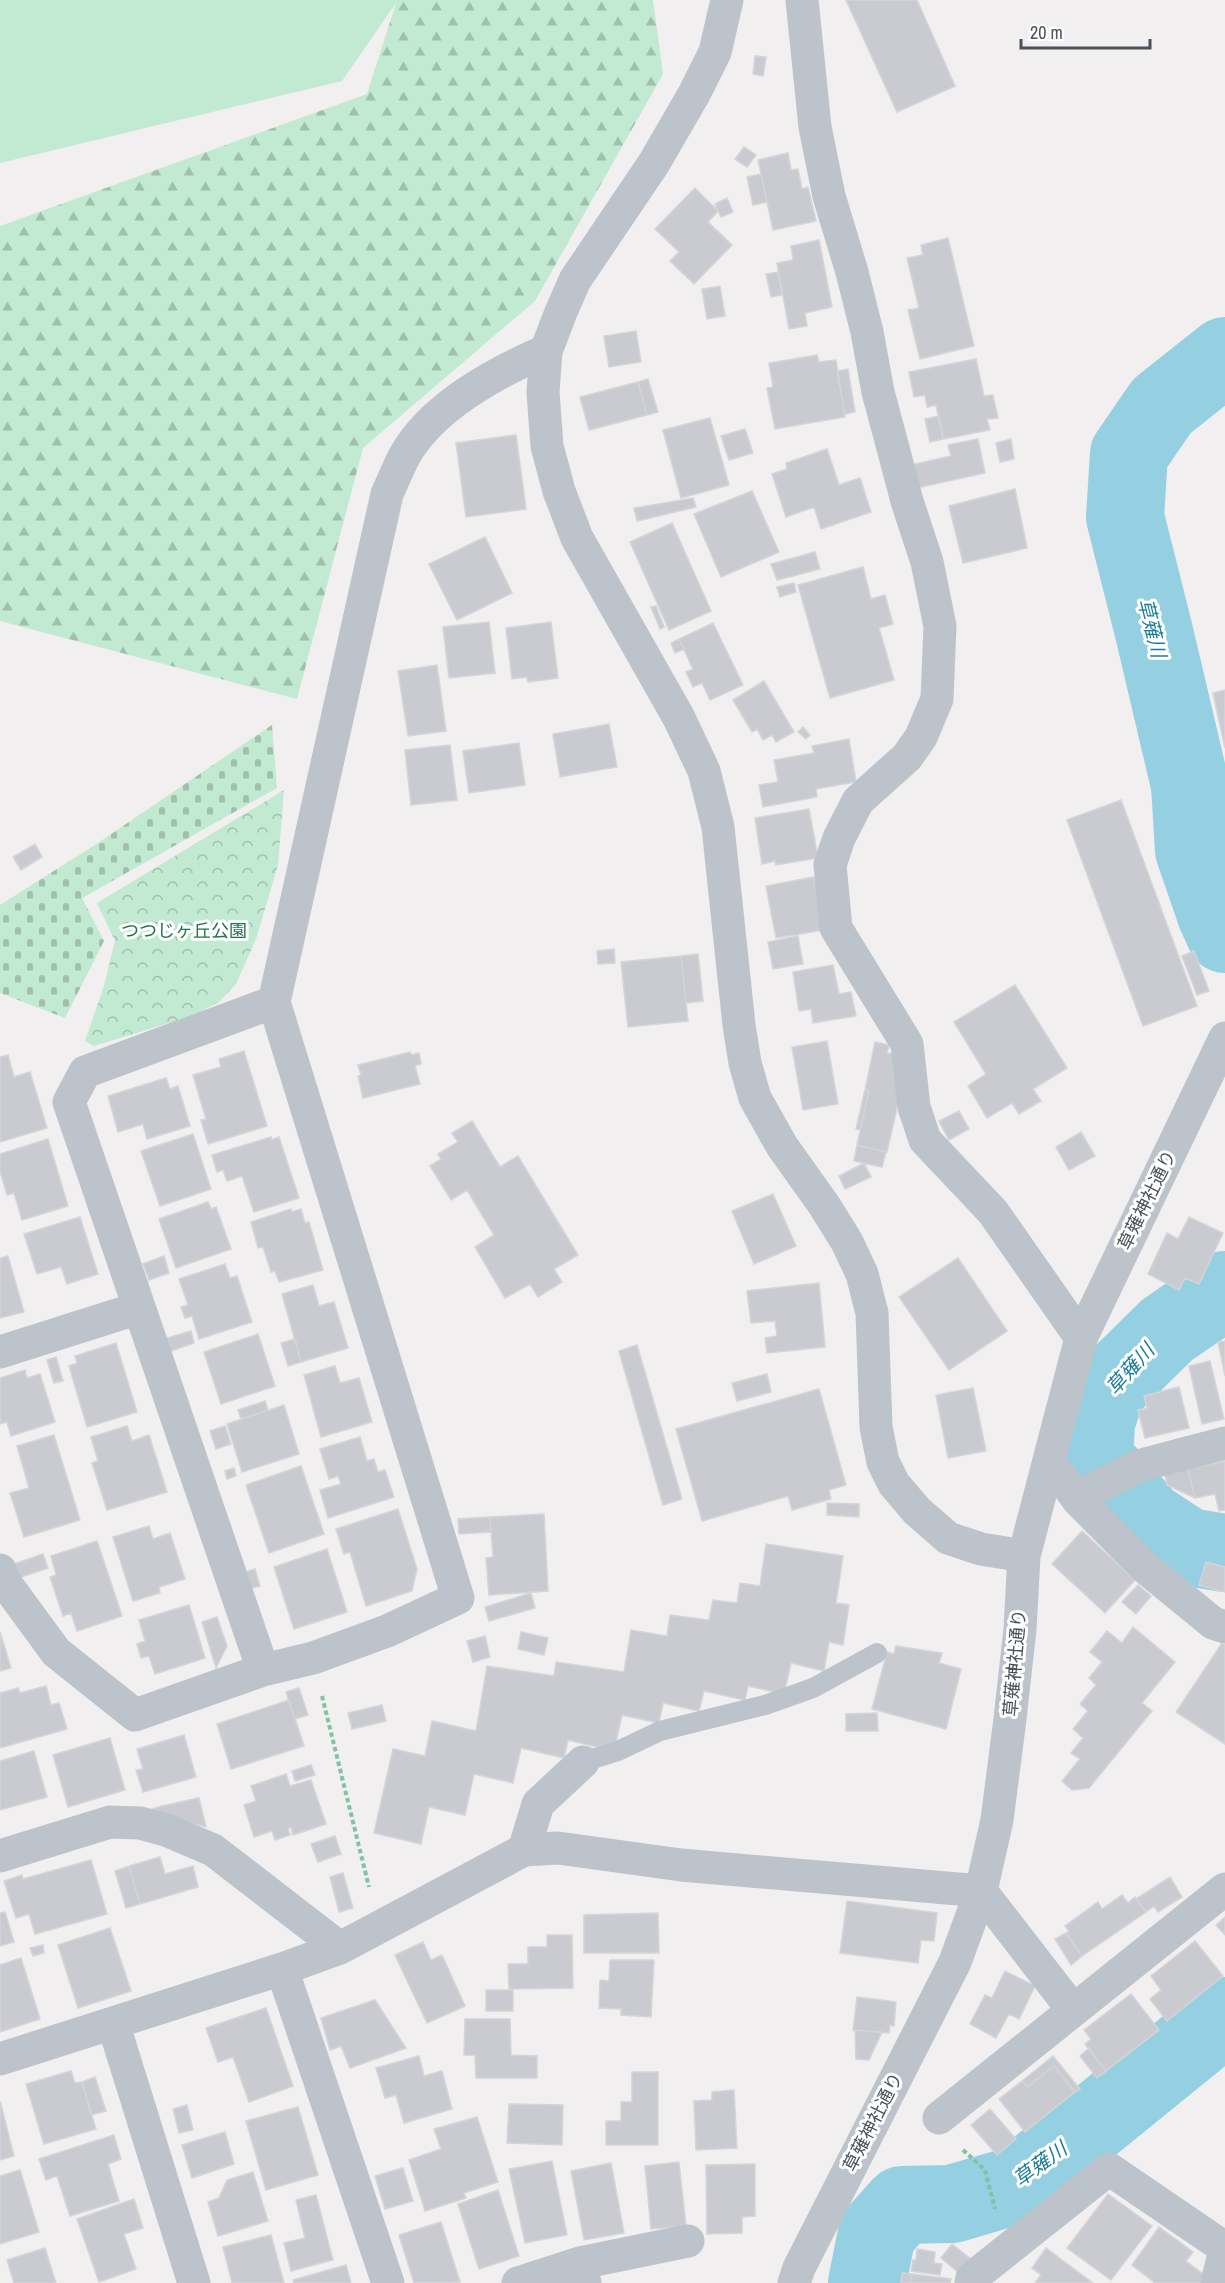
<svg xmlns="http://www.w3.org/2000/svg" width="1225" height="2283" viewBox="0 0 1225 2283" font-family="'Archivo Narrow','Noto Sans JP',sans-serif">
	<defs>
		<pattern id="forest-firs" width="22" height="20" patternUnits="userSpaceOnUse" patternTransform="scale(1.5)"><rect width="22" height="20" fill="#c2e9d2"/><path d="M5 1l3.5 6h-7zM16 11l3.5 6h-7z" fill="#a0bfad"/></pattern>
		<pattern id="cemetery-stones" width="16" height="16" patternUnits="userSpaceOnUse" patternTransform="scale(1.5)"><rect width="16" height="16" fill="#c2e9d2"/><path d="M2 7V4a2 2 0 0 1 4 0v3zM10 15v-3a2 2 0 0 1 4 0v3z" fill="#a0bfad"/></pattern>
		<pattern id="park-crowns" width="20" height="18" patternUnits="userSpaceOnUse" patternTransform="scale(1.5)"><rect width="20" height="18" fill="#c2e9d2"/><path d="M2 6a3 3 0 1 1 6 0M12 15a3 3 0 1 1 6 0" fill="none" stroke="#a0bfad"/></pattern>
	</defs>
	<rect width="100%" height="100%" fill="#f1efef"/>
	<path fill="url(#forest-firs)" d="M397 0H653L663 74 535 301 363 448 297 699 0 621V226L367 94Z"/>
	<path fill="url(#cemetery-stones)" d="M272 725 277 788 82 898 104 941 65 1018 0 993V905L95 845Z"/>
	<path fill="url(#park-crowns)" d="M284 790 278 865 256 939 236 984 219 1002 192 1016 94 1046 85 1041 104 986 115 941 97 903Z"/>
	<path fill="#c2e9d2" d="M0 0H398L342 81 0 163Z"/>
	<g fill="none" stroke-linecap="round" stroke-linejoin="round">
		<path stroke="#94d0e1" stroke-width="78" d="M1225 356 1162 406 1129 454 1125 517 1154 632 1190 785 1194 850 1216 914 1225 934
			M1225 1290 1167 1330 1107 1389 1096 1422 1094 1458 1147 1520 1188 1547 1225 1553
			M867 2283 877 2233 902 2205 952 2204 1017 2185 1225 2016"/>
	</g>
	<path fill="#c9cbd0" stroke="#d3d5d9" stroke-width="1.5" d="M846 0H917L955 86 897 112Z
		M755 56 766 57 763 76 753 74Z
		M744 147 756 155 747 167 735 159Z
		M788 153 791 170 798 169 802 189 808 187 816 221 773 230 758 160Z
		M761 174 767 202 753 205 747 177Z
		M695 188 718 211 708 222 732 245 694 284 670 261 679 252 655 229Z
		M727 198 733 212 721 217 715 204Z
		M948 238 974 346 920 359 908 310 919 308 907 258 923 255 921 245Z
		M819 240 832 307 805 313 807 326 789 329 777 263 793 260 791 246Z
		M778 272 782 295 771 297 766 274Z
		M720 286 725 316 707 319 702 289Z
		M636 331 641 362 609 367 604 336Z
		M817 355 819 362 836 360 845 417 775 429 767 388 773 387 769 363Z
		M976 359 984 396 993 395 998 418 987 419 990 430 943 439 936 405 927 407 925 395 914 397 909 372Z
		M848 369 855 412 845 414 837 371Z
		M648 379 658 412 647 415 638 382Z
		M638 382 647 415 589 430 580 397Z
		M939 416 943 439 930 442 925 419Z
		M710 418 729 485 681 498 663 430Z
		M745 429 753 453 729 460 721 436Z
		M516 435 526 509 466 517 456 443Z
		M978 439 985 473 916 488 911 465 951 456 948 445Z
		M1011 439 1014 459 1000 462 996 443Z
		M827 449 839 485 860 478 871 512 821 529 814 507 786 517 772 474 787 469 786 463Z
		M1015 489 1027 548 963 563 949 506Z
		M752 491 779 552 721 577 694 514Z
		M693 498 696 507 637 521 634 508Z
		M672 523 711 611 669 630 630 542Z
		M485 537 512 593 457 620 429 564Z
		M815 552 820 569 777 580 771 564Z
		M863 567 871 599 885 595 893 624 879 628 894 680 830 698 798 585Z
		M794 583 796 592 780 597 777 587Z
		M656 606 664 627 660 629 651 607Z
		M489 622 495 673 449 678 443 627Z
		M551 622 558 678 528 682 527 677 512 679 506 628Z
		M713 623 743 685 710 700 702 683 693 687 686 672 693 669 679 639Z
		M679 639 684 649 675 653 671 643Z
		M437 665 446 731 408 736 398 671Z
		M764 681 794 732 776 742 772 735 763 740 757 729 752 732 733 700Z
		M1225 690V748L1213 693Z
		M609 724 617 767 560 777 553 734Z
		M803 727 810 735 806 739 798 732Z
		M849 739 856 782 816 789 817 797 763 807 759 785 778 782 774 760 814 753 812 746Z
		M519 743 525 785 469 793 463 751Z
		M450 745 457 800 411 805 405 750Z
		M1121 800 1197 1006 1143 1026 1067 820Z
		M809 809 818 858 776 865 775 861 762 864 755 818Z
		M35 844 42 857 21 870 13 857Z
		M814 877 824 930 776 938 766 886Z
		M798 936 803 964 773 969 768 942Z
		M614 949 615 963 598 964 597 951Z
		M1194 951 1209 991 1197 995 1182 956Z
		M698 954 703 1001 686 1003 681 956Z
		M681 956 688 1021 628 1027 621 962Z
		M833 965 839 994 851 992 856 1016 813 1023 811 1009 799 1011 793 972Z
		M1015 985 1067 1068 1033 1089 1041 1101 1019 1114 1012 1103 987 1118 968 1086 986 1074 954 1022Z
		M827 1041 838 1104 803 1110 792 1047Z
		M875 1042 889 1045 887 1053 898 1055 893 1074 904 1077 887 1152 857 1145 869 1091 865 1090Z
		M244 1051 267 1126 208 1144 201 1120 206 1119 193 1075 221 1067 219 1059Z
		M410 1052 412 1055 419 1053 421 1064 415 1066 420 1084 363 1098 358 1076 361 1075 358 1065Z
		M8 1055 14 1077 30 1072 47 1128 0 1142V1057Z
		M166 1078 170 1089 178 1086 190 1126 147 1139 143 1124 118 1132 108 1096Z
		M865 1090 869 1091 860 1130 856 1129Z
		M959 1111 969 1129 949 1140 939 1121Z
		M472 1121 500 1167 518 1156 578 1255 554 1269 562 1282 538 1297 530 1284 505 1298 475 1247 494 1235 467 1190 451 1200 430 1166 441 1159 438 1154 458 1142 452 1133Z
		M1081 1132 1095 1156 1069 1170 1056 1147Z
		M193 1134 211 1189 160 1206 141 1151Z
		M271 1137 272 1140 279 1137 299 1198 254 1212 242 1176 227 1181 223 1170 217 1172 212 1155Z
		M48 1139 68 1206 22 1220 14 1193 7 1195 0 1171V1154Z
		M857 1145 886 1152 882 1167 854 1161Z
		M864 1163 871 1177 845 1189 839 1176Z
		M773 1194 796 1246 754 1264 732 1211Z
		M208 1202 211 1209 216 1207 231 1249 176 1268 159 1219Z
		M291 1209 292 1212 301 1209 305 1223 309 1222 323 1270 279 1282 275 1271 271 1272 263 1247 258 1248 251 1222Z
		M80 1217 98 1274 67 1284 61 1267 37 1274 24 1234Z
		M1189 1217 1223 1233 1199 1284 1185 1278 1179 1290 1148 1274 1167 1233 1178 1239Z
		M8 1256 24 1312 0 1318V1258Z
		M164 1256 169 1273 149 1280 143 1264Z
		M958 1258 1007 1331 949 1370 899 1297Z
		M225 1264 230 1278 237 1276 252 1322 199 1339 192 1316 185 1318 181 1307 188 1305 179 1279Z
		M819 1283 825 1347 767 1353 765 1338 777 1336 775 1321 751 1323 747 1291Z
		M313 1285 319 1306 334 1302 348 1348 301 1362 282 1294Z
		M191 1331 194 1343 171 1351 167 1338Z
		M258 1334 275 1386 221 1404 204 1352Z
		M295 1339 301 1362 288 1366 281 1343Z
		M1225 1341V1376L1218 1342Z
		M116 1343 137 1412 87 1427 69 1366 77 1363 75 1356Z
		M637 1345 682 1499 663 1505 619 1351Z
		M56 1357 63 1381 54 1383 47 1360Z
		M1210 1361 1224 1419 1202 1424 1189 1366Z
		M335 1366 340 1383 359 1378 372 1422 321 1437 304 1375Z
		M25 1370 27 1378 40 1374 55 1422 11 1436 7 1422 0 1424V1378Z
		M767 1374 771 1392 737 1401 732 1383Z
		M1179 1387 1189 1428 1145 1438 1138 1410 1147 1408 1144 1396Z
		M973 1388 986 1451 948 1458 936 1395Z
		M819 1389 846 1485 829 1490 831 1499 792 1510 788 1496 702 1521 676 1429Z
		M265 1401 268 1410 241 1419 238 1410Z
		M284 1405 299 1454 242 1472 227 1424Z
		M127 1426 132 1441 149 1435 167 1492 107 1510 92 1463 98 1461 91 1437Z
		M225 1426 231 1444 216 1449 210 1431Z
		M54 1435 80 1520 24 1537 10 1493 29 1488 17 1446Z
		M360 1437 367 1461 374 1459 378 1472 385 1470 394 1497 328 1518 320 1490 341 1484 338 1476 329 1479 320 1449Z
		M1225 1461V1510L1219 1511 1215 1494 1195 1498 1188 1469Z
		M301 1466 324 1534 269 1553 246 1485Z
		M234 1468 236 1476 227 1479 225 1471Z
		M1188 1469 1195 1498 1167 1485 1165 1474Z
		M827 1503 859 1504V1517L827 1515Z
		M398 1509 417 1569 412 1591 366 1606 350 1552 344 1554 336 1529Z
		M544 1514 548 1591 489 1595 486 1558 493 1557 490 1517Z
		M490 1517 491 1532 459 1534 458 1519Z
		M149 1526 153 1539 170 1533 185 1579 159 1587 160 1593 133 1601 113 1537Z
		M1082 1531 1135 1580 1105 1613 1052 1564Z
		M97 1541 122 1616 77 1631 71 1613 63 1616 50 1577 56 1575 51 1556Z
		M766 1544 843 1556 836 1603 849 1605 843 1645 829 1642 824 1671 791 1663 784 1694 748 1686 745 1700 704 1691 699 1711 663 1703 659 1723 622 1715 614 1751 568 1740 564 1758 521 1748 513 1783 474 1774 465 1815 429 1807 421 1844 374 1833 393 1749 425 1756 432 1721 476 1731 487 1666 554 1676 556 1662 624 1672 631 1630 667 1636 670 1615 709 1620 713 1600 737 1603 740 1583 760 1586Z
		M327 1549 347 1612 294 1629 274 1567Z
		M43 1554 48 1568 18 1578 14 1564Z
		M1206 1562 1225 1567V1592L1199 1585Z
		M255 1569 260 1586 248 1589 243 1573Z
		M1138 1585 1151 1596 1136 1614 1122 1602Z
		M531 1593 535 1608 489 1621 485 1607Z
		M189 1605 205 1658 155 1674 149 1656 141 1658 137 1644 145 1641 139 1620Z
		M217 1617 227 1646 216 1668 202 1622Z
		M1133 1627 1175 1662 1142 1703 1152 1711 1089 1788 1072 1790 1062 1781 1080 1759 1071 1753 1083 1738 1073 1729 1088 1711 1080 1704 1096 1685 1089 1678 1102 1662 1090 1652 1107 1631 1122 1643Z
		M0 1632 11 1668 0 1671Z
		M521 1632 548 1638 544 1655 518 1649Z
		M485 1636 490 1657 473 1662 467 1641Z
		M1222 1643 1225 1645V1744L1176 1712Z
		M896 1646 942 1653 939 1663 961 1669 946 1729 872 1709 887 1652 894 1654Z
		M46 1686 51 1705 59 1703 67 1729 0 1748V1693L18 1688 20 1693Z
		M299 1688 308 1715 295 1719 286 1692Z
		M289 1700 304 1746 231 1769 217 1724Z
		M382 1705 386 1721 352 1729 348 1713Z
		M877 1713 878 1731H846V1714Z
		M184 1735 196 1777 143 1792 136 1770 143 1769 137 1749Z
		M110 1738 125 1790 68 1807 53 1755Z
		M34 1751 47 1797 0 1810V1761Z
		M311 1765 315 1775 295 1781 292 1771Z
		M286 1774 290 1786 311 1780 326 1824 293 1835 291 1827 288 1829 290 1835 275 1840 272 1831 254 1837 244 1805 256 1801 251 1786Z
		M199 1798 206 1827 146 1811 162 1806Z
		M335 1836 341 1854 318 1862 311 1844Z
		M160 1857 165 1874 193 1866 198 1887 140 1904 129 1866Z
		M91 1860 107 1914 35 1934 29 1914 16 1918 4 1881 22 1875 23 1879Z
		M129 1866 140 1904 126 1908 115 1871Z
		M343 1873 353 1908 339 1912 330 1877Z
		M1170 1877 1182 1897 1158 1912 1154 1906 1146 1912 1136 1899Z
		M1122 1895 1128 1903 1135 1897 1146 1912 1082 1956 1066 1933 1069 1931 1065 1926 1098 1902 1102 1909Z
		M847 1901 937 1913 934 1941 921 1940 918 1963 840 1953Z
		M5 1912 14 1942 0 1946V1913Z
		M658 1913 659 1953H584V1915Z
		M1225 1917V1935L1216 1925Z
		M110 1928 131 1991 78 2008 58 1945Z
		M1066 1933 1082 1956 1071 1965 1055 1939Z
		M547 1935H572L573 1988 509 1989 508 1964H528V1947H547Z
		M1195 1941 1223 1976 1167 2021 1150 1999 1161 1990 1151 1976Z
		M423 1942 431 1960 442 1955 465 2006 427 2023 395 1955Z
		M43 1945 44 1953 33 1956 30 1948Z
		M21 1958 40 2019 0 2032V1965Z
		M610 1960H654L651 2017 621 2015V2009L599 2008 600 1980 609 1981Z
		M1005 1971 1035 1986 1019 2019 1009 2014 996 2038 970 2024 985 1995 992 1998Z
		M486 1990H513V2011H486Z
		M1131 1994 1159 2030 1106 2071 1085 2044 1091 2039 1084 2030Z
		M857 1997 896 2002 894 2026 890 2025 889 2033 853 2030Z
		M375 2000 406 2048 350 2068 341 2046 330 2050 321 2018Z
		M266 2008 293 2086 249 2102 233 2057 218 2062 206 2028Z
		M465 2019H510L511 2055 537 2056V2078H476L475 2055H464Z
		M855 2030 882 2032 869 2060 856 2059Z
		M1089 2048 1106 2071 1097 2078 1080 2056Z
		M419 2056 424 2076 442 2071 452 2109 404 2123 396 2095 385 2098 376 2068Z
		M1053 2056 1080 2089 1075 2092 1054 2066 1027 2087 1022 2081Z
		M1054 2066 1075 2092 1025 2132 999 2099 1022 2081 1027 2087Z
		M71 2071 75 2083 82 2082 96 2129 44 2144 26 2084Z
		M632 2072H658V2145H606V2121H621V2102H632Z
		M95 2077 106 2111 91 2115 82 2082Z
		M734 2090 737 2148 696 2150 694 2101 712 2100V2092Z
		M0 2101 14 2156 0 2160Z
		M509 2104 563 2105 562 2145 507 2143Z
		M187 2105 193 2130 179 2133 173 2109Z
		M298 2107 318 2175 266 2190 246 2121Z
		M990 2109 1016 2139 997 2155 971 2125Z
		M477 2117 498 2182 464 2193 466 2198 425 2211 409 2160 441 2149 434 2129Z
		M225 2132 234 2164 192 2178 182 2145Z
		M114 2135 121 2159 108 2164 119 2201 70 2216 57 2176 46 2180 39 2159Z
		M552 2161 567 2235 525 2243 509 2169Z
		M679 2162 686 2226 651 2229 645 2166Z
		M611 2163 624 2233 584 2240 571 2171Z
		M755 2164V2216L742 2217V2233L707 2234 706 2165Z
		M403 2168 413 2201 385 2209 375 2176Z
		M20 2170 39 2232 0 2244V2176Z
		M253 2172 268 2221 218 2236 208 2202 219 2198 227 2180Z
		M498 2190 519 2256 479 2269 458 2204Z
		M1108 2194 1152 2226 1111 2280 1067 2248Z
		M316 2195 333 2260 291 2271 284 2243 305 2238 296 2200Z
		M134 2199 143 2228 124 2234 136 2269 99 2282 77 2219Z
		M441 2222 460 2282 414 2283 399 2235Z
		M1159 2227 1193 2252 1186 2261 1207 2277 1203 2283H1155L1132 2265Z
		M271 2235 284 2283H232L223 2247Z
		M952 2244 972 2260 960 2274 941 2258Z
		M45 2248 56 2283H14L7 2260Z
		M1046 2248 1093 2283H1035L1041 2275 1032 2268Z
		M917 2249 935 2252 934 2263 942 2264 940 2275 911 2271 913 2260H916Z
		M346 2265 351 2283H294L293 2280Z
		M902 2273 912 2274 911 2283H901Z
		M912 2274 951 2279 950 2283H911Z"/>
	<g fill="none" stroke-linecap="round" stroke-linejoin="round">
		<path stroke="#7ec3a2" stroke-width="4" stroke-dasharray="4.5 3" stroke-linecap="butt" d="M322 1696 369 1887
			M963 2150 985 2170 995 2209"/>
		<path stroke="#bcc3ca" stroke-width="20" d="M583 1762 618 1751 660 1731 765 1705 813 1688 877 1653"/>
		<path stroke="#bcc3ca" stroke-width="33" d="M802 0 815 127 829 196 852 272 867 332 878 392 893 448 907 501 927 562 940 626 937 699 921 737 907 757 858 801 839 838 830 865 836 928 907 1044 914 1107 925 1140 993 1212 1081 1338
			M274 1002 387 494C393 481 398 468 405 455 432 407 496 372 546 351
			M0 1352 139 1308
			M1050 1461 1078 1500 1147 1569 1213 1623 1225 1627
			M1078 1500 1092 1490 1138 1466 1225 1443
			M0 1570 4 1581 56 1652 135 1715 263 1670 313 1658 387 1631 458 1598 274 1002 85 1072 69 1102 263 1670
			M524 1850 538 1804 583 1762
			M0 1856 110 1822 140 1823 166 1830 213 1850 340 1948
			M282 1969 388 2283
			M113 2023 194 2283
			M0 2059 282 1969 340 1948 524 1850 558 1848 681 1865 981 1891 1073 2010
			M939 2118 1225 1889
			M580 2263 688 2241
			M518 2283 580 2263 585 2283
			M971 2283 972 2278 1109 2169 1225 2248
			M1217 2283 1225 2250"/>
		<path stroke="#bcc3ca" stroke-width="33" d="M727 0 715 52 694 94 654 163 575 280 561 312 546 351 543 392 547 446 559 491 577 538 679 718 704 771 718 827 739 1025 745 1063 755 1098 782 1146 824 1205 847 1242 862 1274 872 1313 876 1427 883 1462 894 1484 917 1511 948 1538 981 1549 1024 1556
			M794 2283 799 2268 955 1962 981 1891 997 1820 1010 1719 1020 1629 1024 1556 1081 1338 1225 1038"/>
	</g>
	<g text-anchor="middle" stroke-width="6" stroke-linejoin="round" paint-order="stroke">
		<g font-size="18" fill="#22724b" stroke="#fff">
			<text x="184" y="937">つつじヶ丘公園</text>
		</g>
		<g font-size="18" fill="#49515a" stroke="#fff">
			<text transform="translate(1147 1200) rotate(-64)" y="6">草薙神社通り</text>
			<text transform="translate(1015 1663) rotate(-85)" y="6">草薙神社通り</text>
			<text transform="translate(873 2122) rotate(-63)" y="6">草薙神社通り</text>
		</g>
		<g font-size="20" font-style="italic" fill="#1d7d98" stroke="#fff">
			<text transform="translate(1152 628) rotate(76)" y="7">草薙川</text>
			<text transform="translate(1130 1369) rotate(-48)" y="7">草薙川</text>
			<text transform="translate(1040 2164) rotate(-36)" y="7">草薙川</text>
		</g>
	</g>
	<path d="M1021 39v9h129v-9" fill="none" stroke="#49515a" stroke-width="3"/>
	<text x="1030" y="39" font-size="18" fill="#49515a" stroke="#ffffff" stroke-width="4.5" paint-order="stroke">20 m</text>
</svg>
